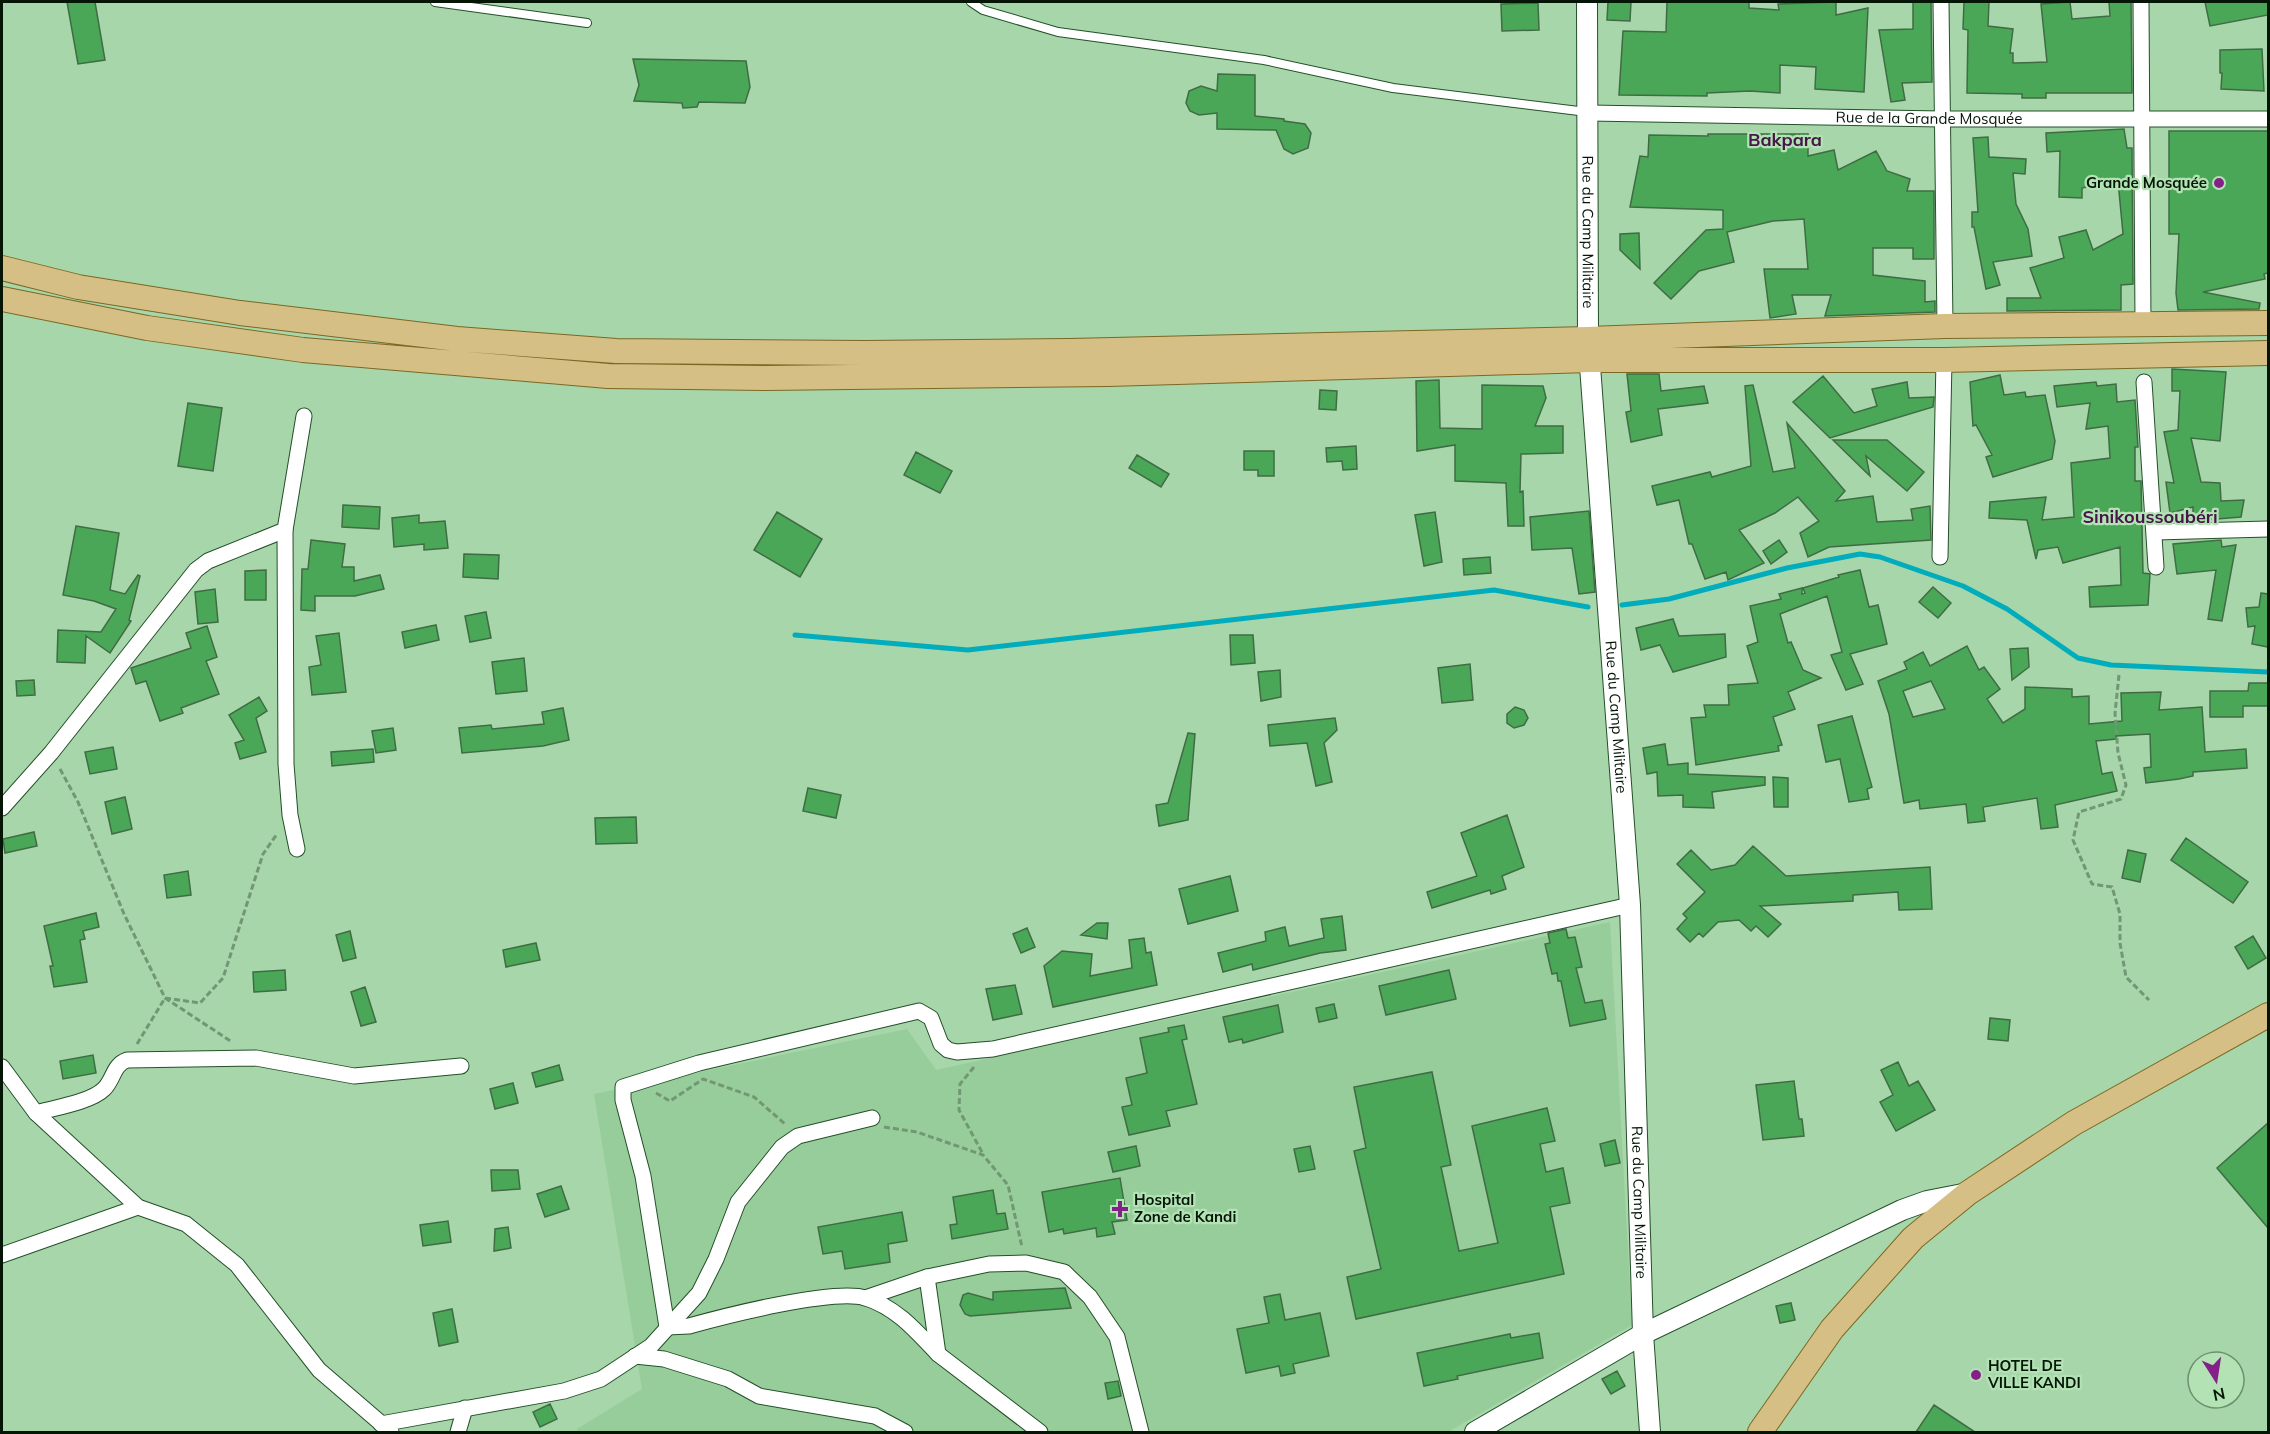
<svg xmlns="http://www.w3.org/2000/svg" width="2270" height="1434" viewBox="0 0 2270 1434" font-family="Mulish,sans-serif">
	<rect width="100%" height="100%" fill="#a6d6a9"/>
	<path fill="#97cd9a" d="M1610 922 1632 1325 1448 1432H578L577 1429 642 1389 594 1094 907 1029 936 1070Z"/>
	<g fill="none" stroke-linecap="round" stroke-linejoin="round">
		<path stroke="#01acbc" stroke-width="5" d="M1622 605 1669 599 1787 568 1860 554 1880 557 1963 586 2007 609 2078 658 2111 665 2268 672
			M795 635 968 650 1494 590 1588 607"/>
	</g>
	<path fill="#4aa757" stroke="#406c44" stroke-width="1.5" fill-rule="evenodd" d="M67 2H95L105 60 78 64Z
		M1608 2H1631L1630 21 1607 20Z
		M1667 2H1749V8L1779 10 1778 4 1836 2V15L1868 8 1864 92 1815 89 1816 67 1780 65V93L1750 91 1707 93V96L1619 95 1623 31 1666 32Z
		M1913 2H1931L1932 82 1902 83 1905 100 1891 102 1879 30 1913 29Z
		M1964 2H1989L1988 26 2013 29 2010 53H2013V63L2047 62 2041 4 2070 2 2072 19 2110 16 2109 2H2131L2132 93H2046V98H2022V94L1967 93 1968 30 1963 29Z
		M2205 2H2268V15L2210 26Z
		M1538 3 1539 30 1502 31 1501 4Z
		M2262 49 2264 91 2221 89 2222 73H2220V50Z
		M633 59 746 61 750 87 745 103 699 102 697 107 683 108 682 103 634 101 639 85Z
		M1218 74 1255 75V116L1284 119V121L1305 124 1311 133 1308 148 1293 154 1284 149 1276 130 1217 129V113L1199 115 1190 111 1186 103 1189 91 1201 86 1217 91Z
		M2124 129 2127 148H2132L2133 284 2121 285V310L2007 311V298H2041L2030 268 2064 258 2059 237 2086 230 2093 250 2123 234 2118 181 2082 188V198L2059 197 2060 151 2047 152 2046 133Z
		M2169 131H2268V273L2264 274 2265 279 2203 292 2260 303 2259 309 2178 310 2176 293 2179 234H2169Z
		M1708 134H1808V156L1834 150 1838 170 1876 151 1887 171 1910 179 1907 191H1934V259H1913V248H1873V275L1925 281V302L1935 301V312L1825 316 1831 295H1792L1796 314 1770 318 1764 269H1808L1804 219 1773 221 1727 232 1734 262 1699 271 1671 299 1654 283 1706 230 1723 229V210L1630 207 1640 156 1648 157 1649 135 1708 136Z
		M1988 137 1989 157 2026 159 2025 174 2013 173 2016 204 2028 229 2032 256 1993 262 2000 285 1986 289 1974 227H1972V212H1978L1973 138Z
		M1639 233 1640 269 1620 250V234Z
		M2172 369 2226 372 2220 441 2191 438 2201 482 2220 483 2221 501 2244 500 2241 517 2193 521V507L2170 513 2166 482 2174 483 2164 432 2178 430 2180 391H2172Z
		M1627 374H1659L1661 391 1704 386 1708 403 1658 409 1662 435 1631 442 1626 412 1631 411Z
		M2000 375 2004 395 2025 392 2026 397 2045 395 2055 441 2052 459 1993 477 1986 457 1992 455 1976 425 1973 426 1970 382Z
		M1823 376 1854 413 1877 406 1872 389 1907 382 1909 398 1934 397 1933 407 1830 438 1793 402Z
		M1439 380 1440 428 1482 429V385L1543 386 1546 398 1535 426H1563V453L1521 454 1520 492 1523 491 1524 526H1508L1506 483 1455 481V445L1417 451 1416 381Z
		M2096 382 2097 386 2116 384 2117 402 2135 400 2138 447H2135V481H2141L2143 573 2150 574 2148 605 2090 607 2089 587 2121 585 2120 547 2063 563 2058 547 2038 550 2036 559 2027 520 1989 518 1990 502 2046 497 2042 520 2074 517 2071 463 2110 458 2108 426 2086 429 2090 403 2057 407 2054 386Z
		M1753 385 1773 472 1795 468 1787 423 1845 491 1836 501 1873 496 1877 522 1913 520 1911 509 1930 506 1931 540 1829 547 1808 557 1800 533 1819 521 1798 497 1775 513 1739 530 1764 563 1728 580 1726 572 1705 579 1692 544H1689L1679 500 1657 505 1652 486 1710 472 1712 477 1751 466 1745 386Z
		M1320 390 1337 391 1336 410 1319 409Z
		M188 403 222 408 213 471 178 466Z
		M1833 440H1887L1924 472 1907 491 1866 456 1870 476Z
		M1356 446 1357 469 1343 470 1342 461 1327 462 1326 448Z
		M1244 451H1274V476H1258V470H1244Z
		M916 452 952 471 940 493 904 475Z
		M1137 455 1169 474 1161 487 1129 468Z
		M343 505 380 507 379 529 342 527Z
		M1589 511 1595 592 1579 594 1572 548 1532 550 1530 517Z
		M777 512 822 539 800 577 754 550Z
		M1435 512 1442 562 1424 566 1415 515Z
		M419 515V523L445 521 448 548 424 550V544L394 547 392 518Z
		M76 526 119 533 110 590 125 594 138 575 140 576 129 620 131 621 110 653 86 636 85 663 57 662 58 630 101 632 116 609 94 601 63 595Z
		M311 540 345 544 342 567H354V581L380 575 384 589 355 596H315V611L301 610 302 569H308Z
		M1779 540 1787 552 1771 564 1763 551Z
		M2221 540 2222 547 2236 545 2222 621 2208 619 2216 570 2177 574 2173 544Z
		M464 554 499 555 498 579 463 577Z
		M1490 557 1491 573 1464 575 1463 559Z
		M266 570V600H245V571Z
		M1860 570 1869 607 1878 605 1887 644 1850 654 1863 684 1846 690 1831 655 1842 652 1827 596 1780 614 1788 643 1791 642 1803 670 1821 678 1788 692 1795 709 1773 717 1782 745 1778 746 1779 751 1696 765 1691 718 1706 717 1704 705H1729L1728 685 1758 683 1747 646 1758 642 1750 606 1781 599 1779 594 1802 588V594L1805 593 1803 588 1839 577 1838 575Z
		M1933 587 1951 603 1938 618 1919 602Z
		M215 589 218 622 198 624 195 592Z
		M2261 593 2268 594V647L2252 644 2255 626 2248 627 2246 608 2259 607Z
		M486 612 491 638 470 642 465 616Z
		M1673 619 1679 636 1725 634 1726 657 1673 672 1660 645 1641 650 1636 628Z
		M436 625 439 640 405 648 402 632Z
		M207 626 217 657 206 661 219 694 181 708 183 713 160 721 146 681 136 684 131 668 191 648 186 633Z
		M339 633 346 692 312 695 309 667 321 665 316 636Z
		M1230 635H1253L1255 663 1231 665Z
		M1967 646 1979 670 1984 667 2000 689 1987 699 2003 723 2025 709V687L2072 689V697L2089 696V724L2122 721 2121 693 2161 692 2159 710 2202 707 2205 752 2246 749 2247 768 2193 772V776L2179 779 2146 783 2144 768 2151 767 2150 734 2116 736V739L2096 741 2102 774 2112 772 2117 791 2055 805 2058 827 2041 829 2037 798 1983 807 1985 821 1968 823 1966 804 1920 809 1919 800 1904 803 1889 714 1878 681 1907 669 1904 662 1923 652 1930 666ZM1931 681 1945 709 1913 717 1903 691Z
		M2028 648 2029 667 2012 680 2010 649Z
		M524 658 527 691 496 694 492 662Z
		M1470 664 1473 700 1442 703 1438 668Z
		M1280 670 1281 697 1261 701 1258 672Z
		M34 680 35 695 17 696 16 681Z
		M2249 683H2268V706H2243V717H2210V691H2248Z
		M259 697 267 711 256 718 266 752 240 759 235 743 244 740 229 715Z
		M1515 707 1524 710 1528 718 1524 725 1514 728 1507 723V714Z
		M563 708 569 740 543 746 462 753 459 728 491 725 492 729 544 724 542 712Z
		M1852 716 1872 787 1867 789 1869 799 1849 802 1840 759 1826 762 1818 725Z
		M1335 718 1337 730 1324 743 1332 782 1316 786 1307 743 1270 746 1268 725Z
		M393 728 396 750 376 753 372 731Z
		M1188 733 1195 734 1188 820 1159 826 1156 805 1168 803Z
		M1665 744 1668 765 1688 763V774L1765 777V785L1712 792 1714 808 1683 807V795L1658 796 1657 772 1647 774 1643 748Z
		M113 747 117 769 90 774 85 752Z
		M373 749 374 762 332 766 331 752Z
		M1773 777 1788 778V807H1774Z
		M808 788 841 795 836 818 803 811Z
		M125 797 132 829 112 834 105 802Z
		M1507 815 1524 867 1502 876 1506 889 1491 894 1490 890 1432 908 1427 892 1477 876 1461 833Z
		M636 817 637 843 596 844 595 818Z
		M34 832 37 846 5 853 3 839Z
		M2186 838 2248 882 2233 903 2171 860Z
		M1753 846 1786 876 1930 867 1932 909 1899 910 1898 892 1853 895V901L1760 906 1781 924 1768 937 1756 926 1751 931 1739 920 1718 922 1703 937 1699 933 1690 942 1677 929 1687 918 1683 914 1705 892 1677 864 1691 850 1711 870 1735 865Z
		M2128 850 2146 854 2140 882 2122 878Z
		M188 871 191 895 167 898 164 875Z
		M1230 876 1238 911 1188 924 1179 889Z
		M96 913 99 927 83 931 85 939 80 940 87 982 54 987 50 966H53L44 926Z
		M1342 916 1346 950 1320 953 1253 970 1252 964 1223 972 1218 953 1266 941 1265 932 1285 927 1289 946 1324 938 1321 919Z
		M1097 923H1108L1107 939 1081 935Z
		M1027 928 1035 947 1021 953 1013 934Z
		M1566 929 1568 938 1575 937 1582 967 1576 968 1585 1003 1602 1000 1606 1019 1570 1026 1561 981H1558L1557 973 1552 974 1545 944 1550 943 1548 933Z
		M350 931 356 958 343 961 336 935Z
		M2253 936 2266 958 2248 969 2235 947Z
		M1144 938 1146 953 1151 952 1157 985 1053 1007 1044 966 1062 951 1092 954 1090 976 1132 968 1129 940Z
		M536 943 540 960 506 967 503 950Z
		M285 970 286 990 254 992 253 972Z
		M1449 970 1456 999 1386 1015 1379 986Z
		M1015 985 1022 1014 993 1020 986 989Z
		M365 987 376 1022 361 1026 351 992Z
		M1334 1004 1337 1018 1319 1022 1316 1008Z
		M1278 1005 1283 1032 1243 1043 1242 1039 1229 1042 1223 1017Z
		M1990 1018 2010 1020 2008 1041 1988 1039Z
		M1184 1025 1187 1039 1182 1040 1197 1104 1166 1111 1170 1126 1129 1135 1122 1107 1132 1105 1126 1078 1147 1073 1140 1038 1169 1032 1168 1028Z
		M93 1055 96 1073 63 1079 60 1061Z
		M1898 1062 1909 1086 1918 1081 1935 1110 1896 1131 1880 1102 1893 1095 1881 1070Z
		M559 1065 563 1080 536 1087 532 1073Z
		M1432 1072 1451 1165 1441 1167 1459 1251 1498 1243 1472 1126 1547 1108 1555 1141 1540 1144 1546 1172 1563 1168 1570 1203 1550 1207 1564 1274 1356 1319 1347 1277 1381 1269 1354 1151 1366 1148 1354 1087Z
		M1794 1081 1799 1119H1802L1804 1136 1763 1140 1756 1085Z
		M513 1083 518 1103 495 1109 490 1089Z
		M2268 1123V1228L2217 1168Z
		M1615 1140 1620 1163 1605 1166 1600 1144Z
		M1136 1146 1140 1166 1113 1172 1108 1152Z
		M1310 1146 1315 1169 1299 1172 1294 1149Z
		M491 1170H518L520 1189 492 1191Z
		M1120 1178 1127 1220 1112 1222 1115 1234 1097 1237 1096 1228 1064 1234 1063 1229 1049 1232 1042 1192Z
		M561 1186 569 1209 545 1217 537 1194Z
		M993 1190 997 1214 1005 1213 1008 1229 952 1239 950 1225 957 1224 953 1197Z
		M902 1212 907 1241 888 1244 890 1262 845 1269 842 1251 823 1254 818 1227Z
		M448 1221 451 1242 423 1246 420 1225Z
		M508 1227 511 1248 494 1251 495 1229Z
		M1065 1288 1071 1308 970 1316 965 1314 960 1305 963 1295 968 1293 993 1300V1292Z
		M1280 1294 1285 1320 1320 1313 1329 1356 1293 1364 1295 1373 1281 1376 1279 1366 1246 1373 1237 1329 1269 1323 1264 1297Z
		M1791 1303 1795 1320 1780 1323 1776 1306Z
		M452 1309 458 1342 439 1346 433 1313Z
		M1539 1333 1543 1358 1457 1376 1458 1379 1424 1386 1417 1353 1510 1334 1511 1338Z
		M1617 1371 1625 1386 1611 1394 1602 1379Z
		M1118 1381 1121 1396 1108 1399 1105 1383Z
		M550 1404 557 1419 540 1427 533 1412Z
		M1934 1405 1975 1432H1916Z"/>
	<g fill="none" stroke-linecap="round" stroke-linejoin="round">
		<defs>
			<path id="service" d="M435 2 587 23
				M971 2 983 10 1058 32 1264 60 1393 88 1587 112"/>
			<g id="minor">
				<path d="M1941 2 1945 326"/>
				<path d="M2141 2 2143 324"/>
				<path id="s1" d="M1589 113 1942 119H2268"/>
				<path d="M2144 382 2156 567"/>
				<path d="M285 530 286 764 290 815 297 849"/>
				<path d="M2155 532 2268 529"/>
				<path d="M1940 557 1944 360"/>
				<path d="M2 808 51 753 196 570 208 561 285 530 304 416"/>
				<path d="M2 1067 36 1113 138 1207 186 1224 237 1265 319 1370 391 1432"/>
				<path d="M36 1113C54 1108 91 1102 104 1089 114 1079 113 1065 127 1060L256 1058 354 1076 461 1066"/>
				<path d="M2 1255 138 1207"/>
				<path d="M927 1277 938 1354 1040 1432"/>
				<path d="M865 1298 927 1277 989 1264 1026 1263 1064 1272 1090 1297 1117 1337 1141 1432"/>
				<path d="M938 1354C916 1331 897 1308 866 1298 834 1288 725 1316 689 1326L667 1327 643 1176 623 1100V1087L699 1063 919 1011 931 1018 941 1044 948 1050 957 1052 993 1049 1630 905"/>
				<path d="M635 1356 664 1359 728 1379 759 1396 875 1416 905 1432"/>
				<path d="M381 1424 564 1391 601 1379 651 1346 699 1293 716 1259 738 1202 782 1147 798 1136 872 1118"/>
				<path d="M458 1432 465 1408"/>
			</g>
			<g id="tertiary">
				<path id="s2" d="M1587 2 1588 339 1630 905 1643 1334 1650 1432"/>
				<path d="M1475 1432 1643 1334 1902 1210 1927 1201 1968 1193"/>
			</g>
			<path id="primary" d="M2 268 78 287 240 313 457 339 616 351 865 353 1070 351 1588 339 1945 326 2268 323
				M2 299 147 328 303 350 608 376 766 378 1108 374 1590 360H1944L2268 353
				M1760 1432 1832 1329 1913 1238 1968 1193 2074 1123 2268 1015"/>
		</defs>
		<use href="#service" stroke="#245029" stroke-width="10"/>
		<use href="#minor" stroke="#245029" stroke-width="17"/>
		<use href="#tertiary" stroke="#245029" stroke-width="22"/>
		<use href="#primary" stroke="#7b6823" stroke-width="26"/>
		<path stroke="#719774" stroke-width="3" stroke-dasharray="6 3" stroke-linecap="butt" d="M2119 675 2115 713 2118 753 2126 785 2121 799 2079 812 2073 840 2092 884 2112 887 2120 914V943L2126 977 2149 1000
			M60 769 78 802 124 914 165 998 232 1042
			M137 1044 165 998 200 1003 223 978 263 854 277 834
			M974 1067 960 1084 959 1110 983 1154
			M656 1093 670 1101 703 1079 754 1097 785 1124
			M884 1127 917 1132 983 1155 1008 1185 1022 1247"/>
		<use href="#service" stroke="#fff" stroke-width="8"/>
		<use href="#minor" stroke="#fff" stroke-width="15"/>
		<use href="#tertiary" stroke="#fff" stroke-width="20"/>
		<use href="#primary" stroke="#d6bf84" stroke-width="24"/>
	</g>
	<g fill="#852089" stroke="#b3e3b5" stroke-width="2">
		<circle cx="2219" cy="183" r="6"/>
		<path d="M1117 1200h6v6h6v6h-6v6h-6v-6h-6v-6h6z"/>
		<circle cx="1976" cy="1375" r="6"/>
	</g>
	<g text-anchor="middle" stroke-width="4.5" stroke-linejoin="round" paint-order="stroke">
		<g font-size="15" fill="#051607" stroke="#b3e3b5">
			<text dy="5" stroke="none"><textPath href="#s1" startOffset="340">Rue de la Grande Mosquée</textPath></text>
			<text dy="5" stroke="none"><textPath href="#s2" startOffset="230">Rue du Camp Militaire</textPath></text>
			<text dy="5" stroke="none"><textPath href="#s2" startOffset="716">Rue du Camp Militaire</textPath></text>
			<text dy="5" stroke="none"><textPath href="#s2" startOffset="1202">Rue du Camp Militaire</textPath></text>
		</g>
		<g font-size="15" font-weight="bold" fill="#051607" stroke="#b3e3b5" text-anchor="start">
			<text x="2207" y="188" text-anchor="end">Grande Mosquée</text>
			<text x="1134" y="1205">Hospital<tspan x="1134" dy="17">Zone de Kandi</tspan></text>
			<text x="1988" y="1371">HOTEL DE<tspan x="1988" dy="17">VILLE KANDI</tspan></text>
		</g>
		<g font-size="18" font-weight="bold" fill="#451647" stroke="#b3e3b5">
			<text x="1785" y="146">Bakpara</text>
			<text x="2150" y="523">Sinikoussoubéri</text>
		</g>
	</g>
	<rect width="2270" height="1434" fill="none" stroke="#051607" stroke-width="6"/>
	<g transform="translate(2216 1380) rotate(168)"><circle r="28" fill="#b3e3b5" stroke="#6d916f" stroke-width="1.5"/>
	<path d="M0-4.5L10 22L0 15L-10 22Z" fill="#852089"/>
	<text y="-9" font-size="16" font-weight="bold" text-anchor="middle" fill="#051607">N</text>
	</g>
</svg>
